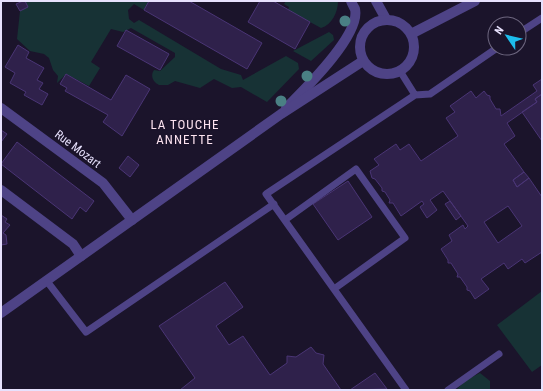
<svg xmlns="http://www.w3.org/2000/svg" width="543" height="391" viewBox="0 0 543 391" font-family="'Roboto Condensed',sans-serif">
	<rect width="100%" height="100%" fill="#1b142b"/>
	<path fill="#173235" d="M25 1H149L144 10 134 4 128 10 129 19 134 23 139 20 221 69 241 75 243 80 286 56 298 63 299 69 267 102 241 87 232 88 214 79 200 88 175 81 168 85H159C153 82 150 76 154 70L160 71 175 57V53L131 28 123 32 111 29 91 62 100 68 89 86 66 74 57 83 58 76 53 70 49 58 44 54 30 51 17 39 20 11 28 7Z
		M286 1H338C338 12 332 25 321 28L288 10 289 7 284 4Z
		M329 32 333 35 334 40 311 61 293 51Z
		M542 291V365L532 372 497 325Z
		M480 373 490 381V390H456L466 380Z"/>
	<path fill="#2f214b" stroke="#4a3575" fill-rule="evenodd" d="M23 1H25L28 7 20 11 16 4Z
		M149 1H189L262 43 247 69 144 10Z
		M260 1H273L310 22 295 49 248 22Z
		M126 30 169 54 160 70 117 46Z
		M18 45 29 52 26 58 44 68 37 80 43 83 39 89 48 94 42 105 24 95 26 92 10 83 15 73 5 67Z
		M66 74 111 100 126 75 150 89 122 136 103 122 108 115 65 91 67 88 60 84Z
		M542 79V94L535 99 537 102 507 123 515 136 504 144 524 172 513 180 517 187 529 178 542 197V252L525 263 522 259 508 269 504 263 481 279 489 289 475 299 470 291 467 290V287L460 277H457L458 274 451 263H448V260L441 249 452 241 449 235 463 225 465 229 468 226 443 191 430 200 437 210 427 218 420 207 424 204 422 201 401 216 393 203H389L390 200 385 192 382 191V188L375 179 372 178 370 171 379 165 374 159 396 144 400 150 409 144 421 161 458 136 446 118 455 112 450 106 471 91 476 98 484 91 487 95 490 96V99L496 109H500L501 116 537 91 533 85ZM508 206 522 226 498 243 484 222Z
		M542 94V141L522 112 537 102 535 99Z
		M1 130 7 134 1 142Z
		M17 142 94 201 86 212 80 207 72 219 1 164Z
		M128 156 139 165 130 177 119 168Z
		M524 172 529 178 517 187 513 180Z
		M348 181 372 217 338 240 313 204Z
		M450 201 461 216 456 220 445 204Z
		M1 215 7 219 5 222 10 225 3 233 6 235 7 244 1 245Z
		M225 282 243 307 216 326 229 345 243 336 270 375 287 363V356L296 357 311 347 316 353 324 355 323 364 341 390H180L195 378 159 326Z
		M375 373 387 389 350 390Z"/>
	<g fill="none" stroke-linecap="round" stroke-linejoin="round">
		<path stroke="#4e4386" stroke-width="7" d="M519 33 542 18
			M400 71 415 95
			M285 220 356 169 405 238 334 289
			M46 280 86 332 274 204
			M406 390 266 194 415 95 430 94 497 48
			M448 390 499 354"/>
		<path stroke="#4e4386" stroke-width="10" d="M376 1 386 19
			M1 108 103 183 132 220
			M286 108C304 90 361 35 355 9 354 7 352 4 351 1
			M1 190 73 244 81 256"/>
		<path stroke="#4e4386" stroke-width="10" d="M360 47a27 27 0 1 1 54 0a27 27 0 1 1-54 0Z
			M411 34 475 1
			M1 313 281 114 363 61"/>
	</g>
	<g fill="#4a8084">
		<circle cx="345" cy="21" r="5.5"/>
		<circle cx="307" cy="76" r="5.5"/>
		<circle cx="281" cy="101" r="5.5"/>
	</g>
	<g text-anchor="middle" stroke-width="3" stroke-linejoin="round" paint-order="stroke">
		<g font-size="12" fill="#e7e1fd" stroke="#1b142b">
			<text transform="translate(78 149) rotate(37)" y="4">Rue Mozart</text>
		</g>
		<g font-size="13" letter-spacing="1" fill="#fde3f0" stroke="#1b142b">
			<text x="185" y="129">LA TOUCHE<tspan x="185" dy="15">ANNETTE</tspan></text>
		</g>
	</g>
	<rect width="543" height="391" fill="none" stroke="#e7e1fd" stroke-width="4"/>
	<g transform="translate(507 36) rotate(305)"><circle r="19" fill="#1b142b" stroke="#6d667f"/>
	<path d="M0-3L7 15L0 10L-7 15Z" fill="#1dbded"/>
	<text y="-6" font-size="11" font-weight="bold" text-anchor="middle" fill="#e7e1fd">N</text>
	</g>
</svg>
